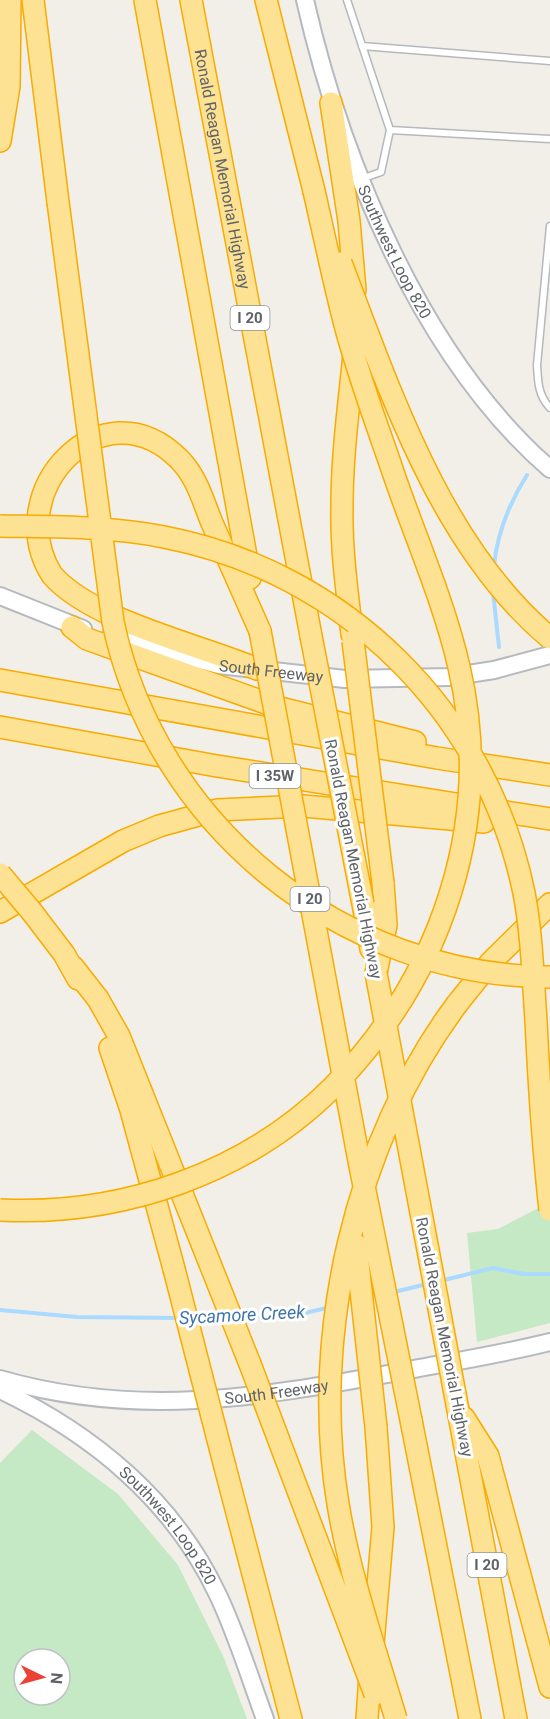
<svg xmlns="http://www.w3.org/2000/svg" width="550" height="1719" viewBox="0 0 550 1719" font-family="Roboto,sans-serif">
	<rect width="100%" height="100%" fill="#f1efe8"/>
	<path fill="#c5e8c5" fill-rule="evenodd" d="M550 1202V1323L477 1342 467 1233 498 1229Z
		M32 1430 118 1494 178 1565 224 1658 247 1719H0V1463ZM24 1659H60V1695H24Z"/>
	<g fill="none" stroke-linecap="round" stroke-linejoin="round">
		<path stroke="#aadaff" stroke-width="4" d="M494 566C497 534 510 502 527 475
			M493 592 499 647
			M440 1281 493 1268 524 1274H550
			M394 1292 427 1284
			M0 1310 77 1317 179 1318
			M237 1317 296 1315 331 1307
			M192 1318 224 1317"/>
		<defs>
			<path id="lane" d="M347 0 390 130 381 172 361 179
				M362 46 550 61
				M390 130 550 139
				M550 226 537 365C538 382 538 395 550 408"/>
			<g id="secondary">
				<path id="s1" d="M305 0C342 162 422 358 550 469"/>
				<path d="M0 596 83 629"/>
				<path id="s2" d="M110 637 219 665 345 679 449 677 494 670 550 655"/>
				<path id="s3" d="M0 1379C136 1418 257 1398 393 1373 445 1363 498 1355 550 1342"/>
				<path id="s4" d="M0 1390C93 1434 174 1501 218 1595 237 1635 250 1678 265 1719"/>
			</g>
			<g id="highway">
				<path d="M33 0 58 202"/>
				<path d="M145 0 250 578"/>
				<path id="s5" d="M191 0 311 636"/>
				<path d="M266 0 314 191"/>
				<path d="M331 103 349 221 355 290"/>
				<path d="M0 141 9 86 10 0"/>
				<path d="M72 627 87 639 280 708 415 742"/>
				<path d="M352 634C347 591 341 549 342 506 342 455 349 405 354 354"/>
				<path d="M257 669C201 645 92 621 52 575 0 492 102 382 179 459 197 477 203 501 212 523 228 559 244 595 260 631"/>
				<path d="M0 680 437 758 550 775"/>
				<path d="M0 727 217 766 550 819"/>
				<path d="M363 904 371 949"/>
				<path d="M0 912 123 841 159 826 217 810 303 806 484 822"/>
				<path d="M32 912 64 954 78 979"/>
				<path d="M73 967 98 999 119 1036 250 1364"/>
				<path d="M376 973 386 925 383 883"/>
				<path d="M457 1004 490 963 550 904"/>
				<path d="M110 1048 131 1110 174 1269"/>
				<path d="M458 1410 516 1719"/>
				<path d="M464 1418 488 1456 550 1687"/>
				<path d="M411 1420 470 1719"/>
				<path d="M225 1467 291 1719"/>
				<path d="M373 1644 383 1527 376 1427"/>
				<path d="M367 1719 370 1675"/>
			</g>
		</defs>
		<use href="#lane" stroke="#b5b8bc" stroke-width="9"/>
		<use href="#secondary" stroke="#b6babf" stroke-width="20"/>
		<use href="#highway" stroke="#f9ab00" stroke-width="24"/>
		<use href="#lane" stroke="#fff" stroke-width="6"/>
		<use href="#secondary" stroke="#fff" stroke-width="16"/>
		<use href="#highway" stroke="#fde293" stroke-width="21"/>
		<defs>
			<path id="highway-bridge" d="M58 202 113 622C156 826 342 976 550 977
				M341 263C390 391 441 547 550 638
				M0 526C54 527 110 526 164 537 345 572 487 712 524 893 532 935 533 978 536 1021 539 1084 543 1147 550 1210
				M260 631 360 1166 411 1420
				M311 636 363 904
				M353 641 383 883
				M0 874 32 912
				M376 973 458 1410
				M0 1210C121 1216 246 1174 333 1087 442 976 495 821 459 667 444 601 415 537 393 472 376 422 357 372 344 321 333 278 324 235 314 191
				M356 1245 376 1427
				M174 1269 225 1467
				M250 1364 375 1694
				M396 1719C375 1648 350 1577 338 1504 310 1335 355 1141 457 1004"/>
		</defs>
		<use href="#highway-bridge" stroke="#f9ab00" stroke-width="24" stroke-linecap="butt"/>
		<use href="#highway-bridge" stroke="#fde293" stroke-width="21"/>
	</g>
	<g text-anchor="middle" stroke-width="6" stroke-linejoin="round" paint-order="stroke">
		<g fill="#fff" stroke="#8f9295" stroke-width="1.5">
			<rect x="230.5" y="306" width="39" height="24" rx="4.5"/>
			<rect x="249.5" y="764" width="51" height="24" rx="4.5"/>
			<rect x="290.5" y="887" width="39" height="24" rx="4.5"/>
			<rect x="467.5" y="1553" width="39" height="24" rx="4.5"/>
		</g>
		<g font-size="15" font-weight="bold" fill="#5f6368">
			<text x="250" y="323">I 20</text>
			<text x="275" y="781">I 35W</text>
			<text x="310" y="904">I 20</text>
			<text x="487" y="1570">I 20</text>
		</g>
		<g font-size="16" fill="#5f6368" stroke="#fff">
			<text dy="6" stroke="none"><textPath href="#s5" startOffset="172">Ronald Reagan Memorial Highway</textPath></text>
			<text dy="6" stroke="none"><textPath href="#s1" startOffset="268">Southwest Loop 820</textPath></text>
			<text dy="6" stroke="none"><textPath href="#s2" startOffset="165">South Freeway</textPath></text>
			<text transform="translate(354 859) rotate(79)" y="6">Ronald Reagan Memorial Highway</text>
			<text transform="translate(445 1337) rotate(79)" y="6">Ronald Reagan Memorial Highway</text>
			<text dy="6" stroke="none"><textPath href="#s3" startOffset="279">South Freeway</textPath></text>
			<text dy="6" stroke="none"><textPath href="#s4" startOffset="219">Southwest Loop 820</textPath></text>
		</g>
		<g font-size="18" font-style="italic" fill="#4174aa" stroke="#fff">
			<text transform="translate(242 1315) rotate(-3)" y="6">Sycamore Creek</text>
		</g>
	</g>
	<g transform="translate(42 1677) rotate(95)"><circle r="28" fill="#ffffff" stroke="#bfc1c3" stroke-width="1.5"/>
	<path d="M0-4.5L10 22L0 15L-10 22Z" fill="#ea4335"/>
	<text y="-9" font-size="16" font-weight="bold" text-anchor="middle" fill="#5f6368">N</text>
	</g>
</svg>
